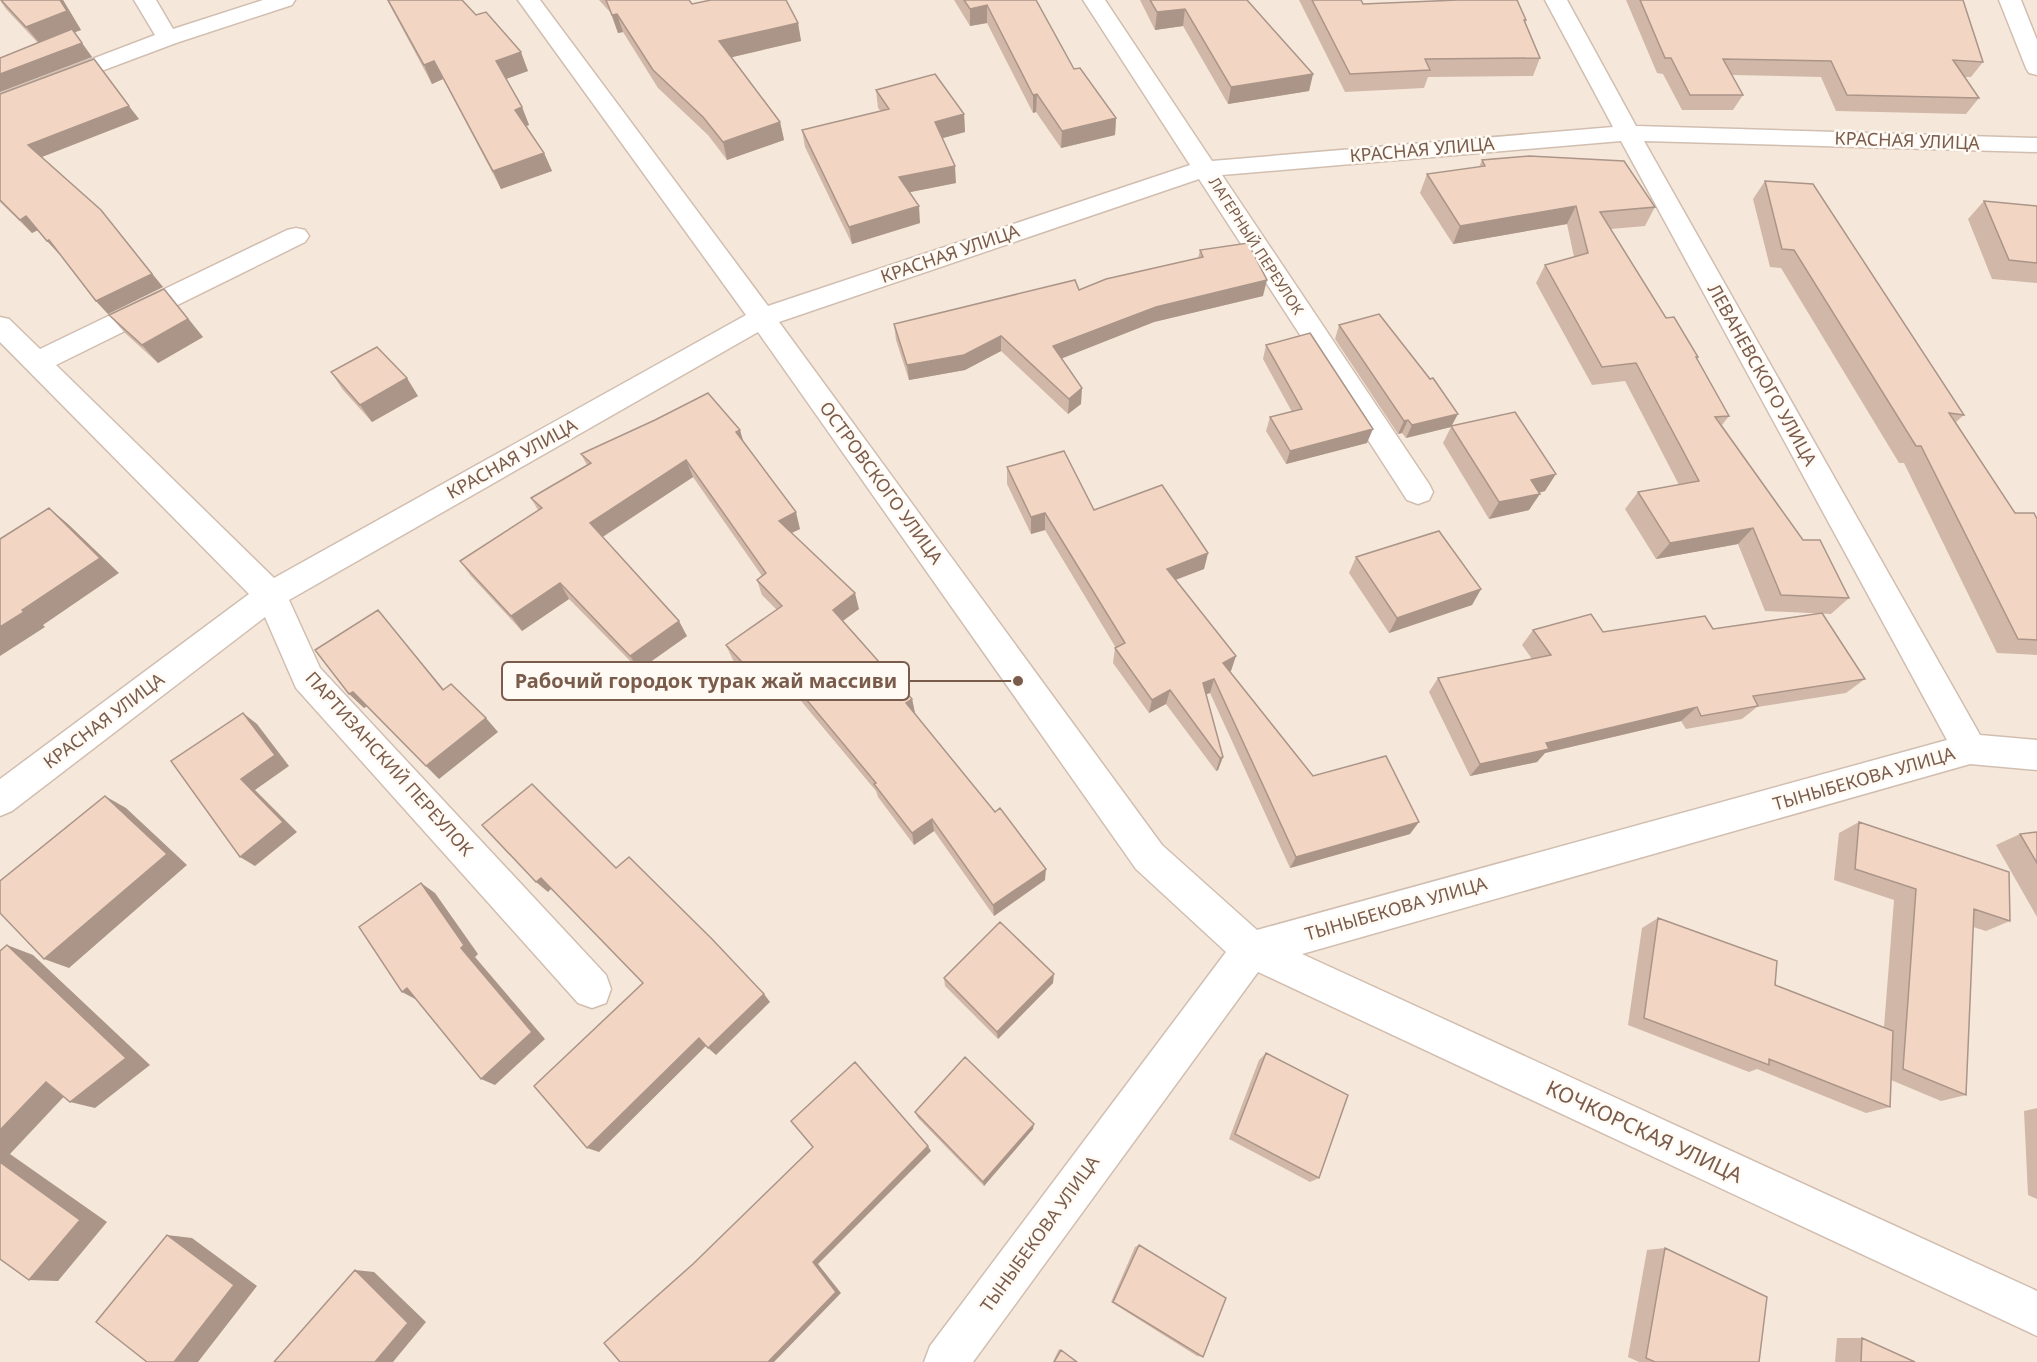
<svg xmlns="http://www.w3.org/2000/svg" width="2037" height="1362" viewBox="0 0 2037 1362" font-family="'Noto Sans',sans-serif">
	<rect width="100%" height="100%" fill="#fdf6ec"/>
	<path fill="#f5e8da" d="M0 0H2037V1362H0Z"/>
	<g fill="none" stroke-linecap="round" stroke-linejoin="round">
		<defs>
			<path id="minor" d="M134 0H156L173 29 263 0H295L292 5 176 43 0 109V94L155 35Z
				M518 0H540L768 306 1190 165 1083 0H1105L1212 161 1613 127 1545 0H1567L1636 126 2037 138V152L1644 141 1980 735 2037 740V770L1970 764 1302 954 2037 1291V1336L1258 972 973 1362H924L930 1346 1226 952 1136 869 758 332 289 600 320 668 606 975 611 989 606 1003 592 1008 578 1003 296 688 265 617 12 811 0 816V779L249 594 0 342V317L9 319 40 349 287 230 296 228 305 230 309 236 305 242 56 365 274 578 746 315ZM1621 141 1947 740 1257 930 1162 845 779 322 1199 179 1407 500 1418 504 1429 500 1433 492 1429 484 1222 175Z
				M1999 0H2021L2037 40V75L2029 73 2026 68Z"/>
		</defs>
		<use href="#minor" stroke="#d1beb0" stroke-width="3"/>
		<use href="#minor" fill="#fff" fill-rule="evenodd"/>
	</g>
	<path fill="#d1b7a8" d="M0 0H63L81 30 74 32 92 57 0 92V58L38 43 6 9Z
		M387 0H462L528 71 506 79 522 107 529 125 526 126 544 153 552 171 501 189 443 79 432 84Z
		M599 0H689L692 4 798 23 801 41 732 57 780 122 784 140 727 160 708 135 658 88 623 32 618 33 610 12Z
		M954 0H1036L1074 69 1116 118 1115 135 1061 148 1036 112 1033 113 987 23 970 26Z
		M1140 0H1247L1313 74 1309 91 1228 104 1183 26 1155 30Z
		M1299 0H1361L1363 4 1526 20 1525 23 1540 58 1533 76 1428 77 1424 88 1345 92Z
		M1626 0H1963L1983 62 1971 77H1964L1979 98 1966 114 1836 111 1821 77 1732 75 1743 95 1733 110H1682L1663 74 1657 73Z
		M876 90 964 114 965 132 942 138 956 183 909 192 920 223 852 244 805 147 802 130 881 111 878 108Z
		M0 94 139 119 42 157 163 287 108 314 96 301 60 254 38 230 32 233 0 202Z
		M1482 160 1655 207 1645 226 1611 229 1666 318 1698 357 1697 359 1729 416 1722 425 1803 540 1849 598 1831 614 1765 611 1738 544 1656 559 1625 509 1638 492 1679 485 1625 381 1592 385 1536 283 1545 265 1574 257 1567 224 1453 244 1420 193 1427 174 1479 167Z
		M1765 181 1964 415 1956 422 2015 513 2037 519V655L1997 653 1904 463H1899L1781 268 1770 267 1753 199Z
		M1984 201 2037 206V283L1992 279 1968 219Z
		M1200 250 1263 296 1154 322 1061 358 1081 404 1068 414 1001 351 965 370 909 380 896 340 894 324 1079 290 1198 258Z
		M109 315 203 337 158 363 125 333Z
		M1339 325 1452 426 1545 491 1539 493 1529 510 1489 519 1443 443 1451 427 1406 438 1402 433 1398 434 1335 339Z
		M1266 345 1367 443 1286 464 1266 431 1270 417 1292 412 1263 359Z
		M331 372 418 396 372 422 343 390Z
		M744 442 800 529 791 533 859 609 843 621 912 699 915 713 1045 880 994 916 934 831 914 845 878 797 876 791 781 677 762 692 733 660 726 645 777 610 762 595 757 580 762 576 693 477 603 537 687 636 639 670 569 599 522 631 471 576 460 561 538 510 531 498 587 465 581 454Z
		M1007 467 1094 510 1208 553 1204 569 1176 580 1231 671H1230L1313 776 1410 834 1290 868 1210 693 1206 694 1223 757 1218 770 1216 771 1166 704 1149 713 1113 663 1115 648H1116L1045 530 1031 534 1007 484Z
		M1356 557 1481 589 1472 605 1389 633 1349 573Z
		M1713 629 1865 679 1846 693 1757 707 1742 719 1686 729 1681 721 1545 753 1537 762 1470 776 1429 692 1438 678 1532 659 1522 645 1533 630 1603 632Z
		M1859 822 2010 921 1986 931 1973 927 1966 1095 1941 1101 1891 1080 1890 1107 1866 1113 1757 1069 1749 1072 1628 1025 1642 928 1658 918 1775 985 1884 1027 1894 900 1834 880 1839 833Z
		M2037 832V917L1996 845 2020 834Z
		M944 978 1053 983 998 1039 945 986Z
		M1266 1053 1319 1178 1310 1182 1229 1139 1259 1060Z
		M2037 1108V1199L2028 1195 2024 1111Z
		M915 1112 1033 1129 984 1186 918 1118Z
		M1139 1245 1203 1357 1197 1356 1111 1302 1135 1247Z
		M1665 1248 1759 1362H1639L1628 1357 1647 1250Z
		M1837 1338H1862L1915 1362H1835Z
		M1059 1349 1077 1362H1053Z"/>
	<path fill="#aa9588" d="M60 0H63L81 30 41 45 26 27Z
		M987 5V23L970 26V9Z
		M1185 9 1183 26 1155 30 1157 12Z
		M617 14 623 32 618 33 612 15Z
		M798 23 801 41 724 59 719 41Z
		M82 43 92 57 0 92V74Z
		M521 52 528 71 503 80 496 61Z
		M434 61 443 79 432 84 424 65Z
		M1313 74 1309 91 1228 104 1231 87Z
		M1037 94 1036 112 1033 113V95Z
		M129 106 139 119 39 158 28 145Z
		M522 107 529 125 522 128 515 110Z
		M964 114 965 132 936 140 935 122Z
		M1116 118 1115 135 1061 148 1062 131Z
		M780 122 784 140 727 160 723 142Z
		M544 153 552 171 501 189 493 171Z
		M955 166 956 183 901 194 899 177Z
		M919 206 920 223 852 244 849 227Z
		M1576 206 1567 224 1453 244 1460 226Z
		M101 210 163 287 108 314 96 301Z
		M26 216 38 230 32 233 20 220Z
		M49 240 61 253 59 254 47 241Z
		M1267 280 1263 296 1154 322 1053 362V346L1156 307Z
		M179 307 203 337 158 363 142 345Z
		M1001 336V351L965 370 909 380 907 365Z
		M407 378 418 396 372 422 360 405Z
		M1082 388 1081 404 1068 414 1069 399Z
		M1458 414 1451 427 1406 438 1412 425Z
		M1408 420 1402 433 1398 434 1404 421Z
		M1373 429 1367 443 1286 464 1290 451Z
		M740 430 745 447 736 432Z
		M686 460 693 477 599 539 590 523Z
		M1556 474 1545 491 1521 497 1531 480Z
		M1540 494 1529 510 1489 519 1499 502Z
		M49 508 68 524 119 573 43 625 45 627 0 656V627L22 610Z
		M796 512 800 529 783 537 779 521Z
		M1045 513V530L1031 534V517Z
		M1753 528 1738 544 1656 559 1670 543Z
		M1208 553 1204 569 1164 584 1167 569Z
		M560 583 569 599 522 631 511 616Z
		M1481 589 1472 605 1389 633 1397 618Z
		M855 593 859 609 837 625 833 610Z
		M378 610 391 626 456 704 443 690Z
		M679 621 687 636 639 670 630 656Z
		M1236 656 1231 671 1219 677 1223 663Z
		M776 663 781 677 762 692 757 678Z
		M1214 679 1210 693 1198 697 1203 683Z
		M1170 690 1166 704 1149 713 1152 700Z
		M353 692 368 706 364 708 349 694Z
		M912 699 915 713 906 703Z
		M1697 707 1681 721 1545 753 1537 762 1470 776 1480 764 1546 743Z
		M243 713 257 724 289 766 255 790 297 832 255 866 240 857 241 779Z
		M486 718 498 732 439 779 426 766Z
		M1223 757 1218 770 1216 771 1220 758Z
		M105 796 126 808 187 865 69 968 44 959Z
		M932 819 934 831 914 845 912 833Z
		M1419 822 1410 834 1290 868 1296 857Z
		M1046 869 1045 880 994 916 993 905Z
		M541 878 552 888 548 892 536 882Z
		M421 883 435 893 478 954 475 957 545 1039 495 1085 481 1079 461 948Z
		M7 945 33 955 150 1065 95 1108 70 1102Z
		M1054 974 1053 983 998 1039 997 1032Z
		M407 988 417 1000 402 992Z
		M764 994 770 1002 716 1055 708 1048Z
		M699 1038 707 1045 599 1152 587 1148Z
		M46 1082 72 1088 10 1154 107 1222 58 1281 29 1280 0 1162V1130Z
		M1034 1124 1033 1129 984 1186 983 1182Z
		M928 1146 931 1151 818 1264 841 1293 774 1362H768L813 1262Z
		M167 1235 192 1238 257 1286 198 1362H174Z
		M355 1270 374 1272 426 1322 393 1362H375Z"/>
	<path fill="#f3d5c3" stroke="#aa9588" stroke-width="1.5" d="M1 0H60L67 11 26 27Z
		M388 0H462L476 15 486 12 521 52 496 61 522 107 515 110 544 153 493 171 434 61 424 65Z
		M606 0H689L692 4 711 0H786L798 23 719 41 780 122 723 142 703 117 653 70 617 14 612 15Z
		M964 0H1036L1074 69 1080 68 1116 118 1062 131 1037 94 1033 95 987 5 970 9Z
		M1150 0H1247L1313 74 1231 87 1185 9 1157 12Z
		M1312 0H1361L1363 4 1458 0H1517L1526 20H1524L1540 58 1425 59 1430 70 1350 74Z
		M1640 0H1963L1983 62 1953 60 1979 98 1847 95 1831 61 1723 59 1743 95H1690L1671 58H1665Z
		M72 29 82 43 0 74V58Z
		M94 59 129 106 28 145 101 210 152 274 96 301 49 240 47 241 26 216 20 220 0 200V94Z
		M935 74 964 114 935 122 955 166 899 177 919 206 849 227 802 130 889 109 876 90Z
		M1529 156 1624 161 1655 207 1600 212 1666 318 1674 317 1698 357H1696L1729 416 1715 417 1803 540H1820L1849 598 1781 595 1753 528 1670 543 1638 492 1699 481 1636 363 1602 367 1545 265 1588 253 1576 206 1460 226 1427 174 1485 166 1482 160Z
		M1765 181 1813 184 1964 415 1949 413 2015 513H2034L2037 519V640L2018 639 1921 446H1916L1794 250 1782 249Z
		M1984 201 2037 206V263L2009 260Z
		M1248 243 1267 280 1156 307 1053 346 1082 388 1069 399 1001 336 964 355 907 365 894 324 1075 280 1079 290 1106 279 1203 257 1200 250Z
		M164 289 188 319 142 345 109 315Z
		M1379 314 1430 379 1433 378 1458 414 1412 425 1408 420 1404 421 1339 325Z
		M1310 333 1373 429 1290 451 1270 417 1302 409 1266 345Z
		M377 347 407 378 360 405 331 372Z
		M708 393 740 430 736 432 796 512 779 521 855 593 833 610 912 699 906 703 995 812 1000 808 1046 869 993 905 932 819 912 833 874 784 876 783 776 663 757 678 726 645 782 606 757 580 766 573 686 460 590 523 679 621 630 656 560 583 511 616 460 561 542 508 531 498 591 463 581 454 655 420Z
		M1515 412 1556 474 1531 480 1540 494 1499 502 1451 426Z
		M1064 451 1094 510 1162 485 1208 553 1167 569 1236 656 1223 663 1313 776 1386 756 1419 822 1296 857 1214 679 1203 683 1223 757 1220 758 1170 690 1152 700 1115 648 1125 643 1045 513 1031 517 1007 467Z
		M49 508 100 558 22 610 24 612 0 627V539Z
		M1439 531 1481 589 1397 618 1356 557Z
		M378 610 443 690 451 684 486 718 426 766 353 692 349 694 315 650Z
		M1822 613 1865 679 1753 696 1758 706 1701 716 1697 707 1546 743 1549 749 1480 764 1438 678 1551 655 1533 630 1591 614 1603 632 1705 616 1713 629Z
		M243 713 275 755 241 779 283 822 240 857 171 761Z
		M532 784 616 868 629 857 712 939 764 994 708 1048 699 1038 587 1148 534 1086 643 983 541 878 536 882 482 825Z
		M105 796 167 854 44 959 0 913V881Z
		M1859 822 2009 872 2010 921 1974 909 1966 1095 1903 1069 1916 889 1855 869Z
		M2037 832V863L2020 834Z
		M421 883 464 945 461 948 532 1032 481 1079 407 988 402 992 359 927Z
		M1658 918 1777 961 1775 985 1893 1031 1890 1107 1769 1059V1065L1644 1018Z
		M1000 922 1054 974 997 1032 944 978Z
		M7 945 126 1058 70 1102 46 1082 0 1130V951Z
		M1266 1053 1348 1095 1319 1178 1235 1134Z
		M965 1057 1034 1124 983 1182 915 1112Z
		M855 1062 928 1146 813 1262 836 1292 768 1362H620L604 1343 693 1264 813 1147 791 1121Z
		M0 1162 80 1220 29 1280 0 1259Z
		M167 1235 234 1285 174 1362H147L96 1322Z
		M1139 1245 1226 1298 1203 1357 1113 1302Z
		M1665 1248 1767 1297 1759 1362H1655L1646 1358Z
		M355 1270 408 1323 375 1362H274Z
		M1862 1338 1915 1362H1861Z
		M1061 1350 1077 1362H1054Z"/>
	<g text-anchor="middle" stroke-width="5" stroke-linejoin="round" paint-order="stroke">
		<g font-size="15" fill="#7a5c4d" stroke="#fffaf3">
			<text transform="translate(1256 246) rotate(57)" y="5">ЛАГЕРНЫЙ ПЕРЕУЛОК</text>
		</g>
		<g font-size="18" fill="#7a5c4d" stroke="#fffaf3">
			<text transform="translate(1907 141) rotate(2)" y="6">КРАСНАЯ УЛИЦА</text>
			<text transform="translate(1422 150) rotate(-5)" y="6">КРАСНАЯ УЛИЦА</text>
			<text transform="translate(950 254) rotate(-19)" y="6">КРАСНАЯ УЛИЦА</text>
			<text transform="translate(1762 375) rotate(61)" y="6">ЛЕВАНЕВСКОГО УЛИЦА</text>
			<text transform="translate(512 459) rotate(-29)" y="6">КРАСНАЯ УЛИЦА</text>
			<text transform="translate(881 483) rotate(54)" y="6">ОСТРОВСКОГО УЛИЦА</text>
			<text transform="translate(104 721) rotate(-37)" y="6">КРАСНАЯ УЛИЦА</text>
			<text transform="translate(389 764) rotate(48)" y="6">ПАРТИЗАНСКИЙ ПЕРЕУЛОК</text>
			<text transform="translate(1864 779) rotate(-16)" y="6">ТЫНЫБЕКОВА УЛИЦА</text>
			<text transform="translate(1396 909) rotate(-16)" y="6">ТЫНЫБЕКОВА УЛИЦА</text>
			<text transform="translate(1040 1234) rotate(-54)" y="6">ТЫНЫБЕКОВА УЛИЦА</text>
		</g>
		<g font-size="21" fill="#7a5c4d" stroke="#fffaf3">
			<text transform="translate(1644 1132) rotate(25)" y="7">КОЧКОРСКАЯ УЛИЦА</text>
		</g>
	</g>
	<path fill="none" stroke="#7a5c4d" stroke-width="2" d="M1018 681L909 681"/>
	<circle fill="#7a5c4d" stroke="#fffaf3" stroke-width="2" cx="1018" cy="681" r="6"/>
	<rect fill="#fffaf3" stroke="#7a5c4d" stroke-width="2" x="502" y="662" width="407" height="38" rx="6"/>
	<g font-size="20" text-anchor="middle" font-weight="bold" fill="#7a5c4d">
		<text x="706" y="688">Рабочий городок турак жай массиви</text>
	</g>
</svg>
